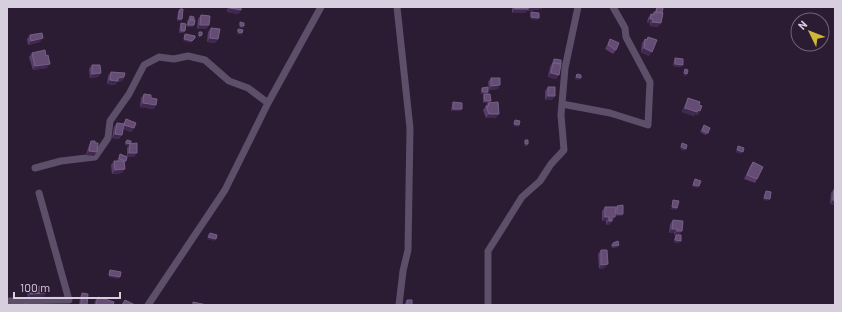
<svg xmlns="http://www.w3.org/2000/svg" width="842" height="312" viewBox="0 0 842 312" font-family="Barlow,sans-serif">
	<rect width="100%" height="100%" fill="#2b1c34"/>
	<g fill="none" stroke-linecap="round" stroke-linejoin="round">
		<path stroke="#5d4e69" stroke-width="7" d="M397 7 410 128 408 250 403 271 399 305
			M562 104 610 113 648 125 650 82 626 37 625 28 613 7
			M35 168 61 161 95 157 108 138 110 121 129 94 144 65 159 57 174 59 188 56 205 60 229 81 248 88 268 103
			M7 301 69 300 39 193
			M148 305 225 190 268 103 321 7
			M488 305V251L522 197 540 181 551 164 564 150 561 115 565 68 578 7"/>
	</g>
	<path fill="#583c69" d="M228 7H241V10L238 14 227 12Z
		M512 7H543L541 9 527 11V10L525 13H512Z
		M657 7 658 27 650 26V23H647L648 18 651 14H652L654 12H655L656 9Z
		M180 9 182 19 181 21H177L178 11Z
		M201 15 209 25 206 29H197L198 19Z
		M190 16 193 20V27H187V22Z
		M181 23 183 33H179L180 25Z
		M211 28 218 39 215 43 207 42 208 32Z
		M30 35 40 42 28 45 27 39Z
		M648 37 649 56 641 52 642 43 645 39 646 40Z
		M610 39 616 50 613 54 605 49Z
		M32 53 47 68 33 70 29 57Z
		M675 58 681 67 673 66 674 61Z
		M554 59 559 75 556 79 548 77 550 67Z
		M92 65 101 73 98 77 90 78 89 69Z
		M111 72 124 77 122 81 117 82 115 85 107 84 108 76Z
		M491 78 498 89 489 90 488 82Z
		M548 87 552 100H545V91Z
		M482 88 488 92 487 94H481V90Z
		M144 94 156 105 153 109 140 107 141 98Z
		M484 94 491 101 489 103 496 118H486L483 110 488 103H483V96Z
		M688 98 699 105 698 115 695 114 694 116 682 112 686 102Z
		M453 102 462 109 460 111H451L452 105Z
		M126 119 134 128 131 132 123 129 122 135 119 139 112 138 114 127 117 123 123 124Z
		M704 125 708 133 706 135 700 132Z
		M127 140 131 144 134 157H127L125 163 122 173 112 174 111 165 114 161H117L120 154 127 156V148L129 146 125 145V142Z
		M91 141 95 143 94 156 86 155 89 145Z
		M753 162 757 179 755 183 744 179 750 166Z
		M834 189 835 205 830 204 831 193Z
		M617 206 623 214 621 216H616V208Z
		M605 207 615 217 609 225H606V221H602V211Z
		M673 220 682 231 674 235V233H669L670 224Z
		M676 235 679 243H674L675 237Z
		M613 243 619 245 618 247 612 248 611 245Z
		M601 250 605 268 599 269 598 254Z
		M30 287 43 297 28 298 27 291Z
		M82 293 87 305H79L80 297Z
		M98 297 113 305H94L95 301Z
		M407 300 412 305H404Z"/>
	<path fill="#40294e" d="M530 7H543L541 9 527 11Z
		M230 8 241 10 238 14 227 12Z
		M515 9H528L525 13H512Z
		M531 17 539 18 537 20 530 19Z
		M178 19H182L181 21H177Z
		M650 19H653L650 23H647Z
		M652 22 661 23 658 27 650 26Z
		M188 25H194L193 27H187Z
		M200 25H209L206 29H197Z
		M240 26H244L243 28H239Z
		M181 31H185L183 33H179Z
		M238 32 242 33 241 35 236 34Z
		M202 35 201 37 198 38 199 36Z
		M43 38 40 42 28 45 31 41Z
		M210 38 218 39 215 43 207 42Z
		M184 39 192 41 191 43 183 41Z
		M644 48 652 52 649 56 641 52Z
		M50 64 47 68 33 70 35 66Z
		M675 64 683 65 681 67 673 66Z
		M101 73 98 77 90 78 92 74Z
		M551 73 559 75 556 79 548 77Z
		M684 73 687 74 686 76 683 75Z
		M124 77 122 81 117 82 115 85 107 84 110 80Z
		M576 77 581 78 579 80 574 79Z
		M500 85 498 89 489 90 491 86Z
		M483 92H488L487 94H481Z
		M548 96H555L552 100H545Z
		M485 101H491L489 103H483Z
		M143 103 156 105 153 109 140 107Z
		M685 108 698 110 700 111 698 115 695 114 694 116 682 112Z
		M453 109H462L460 111H451Z
		M489 114H499L496 118H486Z
		M514 124 519 125 518 127 513 126Z
		M124 125 134 128 131 132 121 129Z
		M115 134 122 135 119 139 112 138Z
		M126 143 131 144 129 146 125 145Z
		M525 144H528L527 146H523Z
		M681 147 686 149 684 151 680 149Z
		M737 150 743 152 741 154 735 152Z
		M89 151 97 152 94 156 86 155Z
		M129 153H137L134 157H127Z
		M125 169 122 173 112 174 115 170Z
		M693 185 699 186 698 188 692 187Z
		M764 198 770 199 768 201 763 200Z
		M833 200 835 201V205L830 204Z
		M672 207 677 208 676 210 670 209Z
		M617 214H623L621 216H616Z
		M605 217H609L606 221H602Z
		M612 217H615L609 225H606Z
		M672 229H677L674 233H669Z
		M677 231H682L679 235H674Z
		M208 237 216 239 214 241 207 239Z
		M675 240 681 241 679 243H674Z
		M619 245 618 247 612 248 613 246Z
		M608 264 605 268 599 269 601 265Z
		M109 275 120 277 118 279 108 277Z
		M46 293 43 297 28 298 30 294Z"/>
	<path fill="#654c75" stroke="#776086" d="M230 7H241V10L230 8Z
		M515 7H528V9H515Z
		M657 7 663 8 662 13 656 12Z
		M180 9H183L182 19H178Z
		M531 12 539 13V18L531 17Z
		M654 12 663 13 661 23 652 22 653 19H650L651 14 654 15Z
		M201 15 210 16 209 25H200Z
		M190 16 194 17V20L190 19Z
		M189 20H195L194 25H188Z
		M240 22 244 23V26H240Z
		M181 23 186 24 185 31H181Z
		M211 28 220 29 218 39 210 38Z
		M238 29 243 30 242 33 238 32Z
		M199 32H202V35L199 36Z
		M42 33 43 38 31 41 30 35Z
		M185 34 195 36V38L192 41 184 39Z
		M648 37 657 40 652 52 644 48 645 39 647 40Z
		M610 39 619 43 616 50 608 45Z
		M45 50 46 56 48 55 50 64 35 66 32 53Z
		M675 58 683 59V65L675 64Z
		M554 59 561 60V64L554 63Z
		M553 63 561 64 559 75 551 73Z
		M92 65H100L101 73 92 74Z
		M685 69 688 70 687 74 684 73Z
		M111 72 125 73 124 77 118 78V81L110 80Z
		M577 74 581 75V78L576 77Z
		M491 78H500V85L491 86Z
		M488 87V92H483L482 88Z
		M548 87H555V96H548Z
		M144 94 151 95V98L157 99 156 105 143 103Z
		M484 94H490L491 101H485Z
		M688 98 700 102 699 105 702 106 700 111 698 110 697 112 685 108Z
		M453 102 462 103V109H453Z
		M498 102 499 114H489L486 106H489L488 103Z
		M126 119 136 123 134 128 124 125Z
		M515 120 520 121 519 125 514 124Z
		M117 123 124 124 122 135 115 134Z
		M704 125 710 128 708 133 702 130Z
		M127 140 131 141V144L126 143Z
		M525 140H528V144H525Z
		M91 141H95V143H98L97 152 89 151Z
		M137 143V153H129L130 144Z
		M682 143 687 145 686 149 681 147Z
		M738 146 744 148 743 152 737 150Z
		M120 154 127 157 126 161 119 159Z
		M114 161H124L125 169 115 170Z
		M753 162 763 167 757 179 747 175Z
		M695 179 701 181 699 186 693 185Z
		M834 189 835 190V201L833 200Z
		M766 191 771 192 770 199 764 198Z
		M673 200 679 201 677 208 672 207Z
		M623 205V214H617V206Z
		M605 207H616L615 217H612V221H609V217H605Z
		M673 220 683 221 682 231H677V229H672Z
		M210 233 217 235 216 239 208 237Z
		M676 235H681V241L675 240Z
		M618 241 619 245 613 246V243Z
		M601 250H607L608 264 601 265Z
		M110 270 121 272 120 277 109 275Z
		M45 286 46 293 30 294V287Z
		M82 293 88 294 87 305H81Z
		M98 297 114 302 113 305H96Z
		M125 300 135 305H122Z
		M407 300H412V305H407Z
		M193 302 207 305H193Z
		M24 304 36 305H24Z"/>
	<rect width="842" height="312" fill="none" stroke="#d7cede" stroke-width="16"/>
	<g transform="translate(810 32) rotate(313)"><circle r="19" fill="#2b1c34" stroke="#706378"/>
	<path d="M0-3L7 15L0 10L-7 15Z" fill="#d0b837"/>
	<text y="-6" font-size="11" font-weight="bold" text-anchor="middle" fill="#d7cede">N</text>
	</g>
	<path d="M14 292v6h106v-6" fill="none" stroke="#d7cede" stroke-width="2"/>
	<text x="20" y="292" font-size="12" fill="#d7cede" stroke="#2b1c34" stroke-width="3" paint-order="stroke">100 m</text>
</svg>
